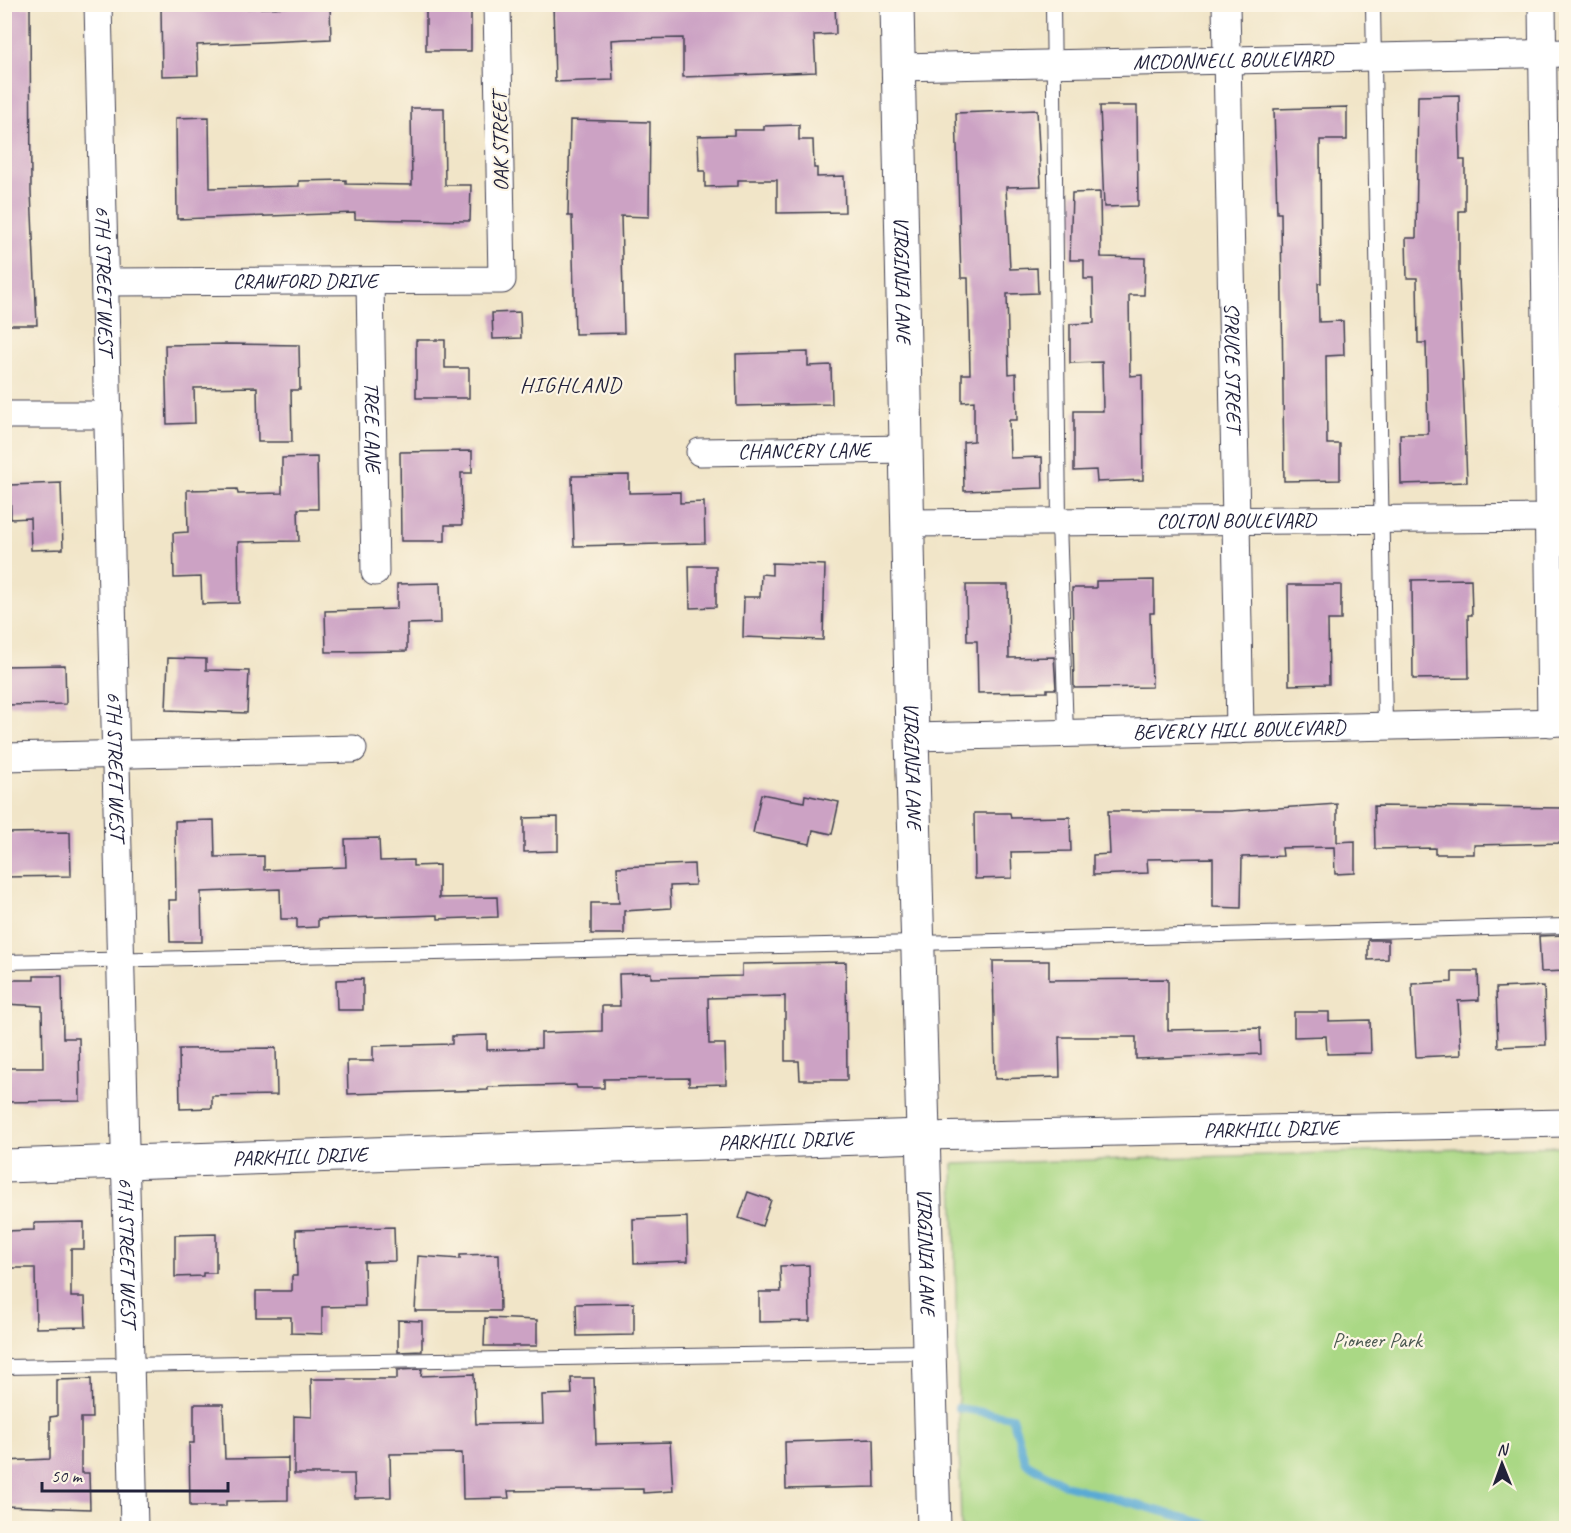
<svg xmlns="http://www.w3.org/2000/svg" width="1571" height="1533" viewBox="0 0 1571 1533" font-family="Caveat,sans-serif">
	<rect width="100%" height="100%" fill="#fcf5e5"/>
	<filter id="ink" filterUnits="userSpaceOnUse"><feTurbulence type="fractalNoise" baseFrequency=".0167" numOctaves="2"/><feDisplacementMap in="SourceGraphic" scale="12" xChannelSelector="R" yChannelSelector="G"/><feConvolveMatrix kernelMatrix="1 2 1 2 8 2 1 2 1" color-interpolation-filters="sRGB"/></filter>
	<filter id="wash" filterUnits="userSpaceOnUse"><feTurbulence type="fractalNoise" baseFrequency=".008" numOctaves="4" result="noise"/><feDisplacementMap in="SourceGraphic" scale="24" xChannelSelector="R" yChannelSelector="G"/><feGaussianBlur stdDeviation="1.35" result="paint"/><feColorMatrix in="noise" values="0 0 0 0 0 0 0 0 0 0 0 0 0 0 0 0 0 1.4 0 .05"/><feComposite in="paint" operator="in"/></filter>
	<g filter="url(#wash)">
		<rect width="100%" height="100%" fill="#f1e5c8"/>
		<path fill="#aad885" stroke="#667d60" stroke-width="1.5" d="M1566 1146V1528H961L953 1164Z"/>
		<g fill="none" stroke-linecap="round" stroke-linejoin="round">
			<path stroke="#5aaad4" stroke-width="8" d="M958 1408 1012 1417 1026 1463 1065 1485 1222 1528"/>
		</g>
		<g id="blocks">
			<path fill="#cca2c4" d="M553 4H835L836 34 814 35 816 72 683 77V38L626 39 611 40 613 80 555 82Z
				M330 6 331 39 197 45 198 75 162 76 161 7H196V10Z
				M4 7H30L31 192 37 325H4Z
				M426 7H471V51H426Z
				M1459 95 1460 160H1465V211H1459V277L1467 482 1401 484 1400 434H1428L1426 343H1418L1417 278H1407L1406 238H1416L1418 96Z
				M1100 106H1137L1138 206 1104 207Z
				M1347 107V140H1320L1321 283H1318L1319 322 1343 321 1344 355 1326 356 1327 444H1340V480L1284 481 1281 213H1277L1274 109Z
				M411 108H444L445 185H471L470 221 355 219V213L177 219 176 118 209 117 210 188 299 186V181L346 180V184L412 185Z
				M1037 110 1041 186 1006 187 1010 269 1037 268 1038 293 1007 294 1009 374 1016 373 1017 420H1009L1010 458 1042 457 1043 488 964 491 963 442 974 441V401L962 402V374H970L968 278H961L956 113Z
				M570 120 650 122 649 217 621 216 624 333 575 334 572 216H568Z
				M799 125V140H813L814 168H817V177L844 176 845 212 777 213V180H738V186L705 187V171H699L698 136 734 135V130H764V126Z
				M1100 192 1101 257 1145 258 1144 295H1129L1130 376 1142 375 1143 480 1097 482 1096 470 1074 471V411H1103L1102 362 1070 363V324L1094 323 1093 279H1084V260H1070L1072 193Z
				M520 312 521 338 493 339 492 313Z
				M416 340H445V368H469V398H416Z
				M229 344 299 345 300 390H291L292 442H258L257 387 194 388 195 423 167 424 165 345Z
				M808 352V366L831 365 832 404 737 406 736 354Z
				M472 451V473H461L462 525H445V541H401L400 452Z
				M317 457 318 509H298L299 541 238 542 239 603 202 604 201 577 174 578 173 533 188 532 187 490 237 489 238 494 282 493V458Z
				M629 475V493L680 492V503L704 502 705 543 574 546 572 476Z
				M61 483 63 549 31 550 30 518 11 519 10 485Z
				M772 563 825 565 823 640 743 637 744 597H760L761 574 772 575Z
				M689 566H716V607L690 608Z
				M1471 579 1472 615H1468L1469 678 1413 679 1412 580Z
				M1154 580V613H1150L1152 687 1074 688 1072 588H1096V581Z
				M440 583 441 623 407 624V651L326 652 325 611 397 609V584Z
				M966 585H1008L1009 658 1054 657 1056 689H1047V692L978 693 977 641H967Z
				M1288 585H1341V620H1328L1329 684 1289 685Z
				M168 658 206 659V670L249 671 247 713 166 710Z
				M65 665 66 704 4 705V666Z
				M761 794 804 802 805 795 839 802 832 834 813 830 810 844 753 833Z
				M1337 804V842L1355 841V873L1335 874 1334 847 1282 848 1283 856 1242 857 1241 908 1213 907V858L1147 859 1148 873 1093 875V855L1110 854 1108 811H1231Z
				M1374 806 1566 808V843L1474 845V854H1435V848L1375 849Z
				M974 813H1010L1011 818 1070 817 1071 851 1011 852 1012 878 975 879Z
				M558 817V851L524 852V818Z
				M214 820 215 857 264 856V870L346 867 345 839 379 838 380 861 413 860V866L439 865V898L497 897 498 917 438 919V915L318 919V927L297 928V919H281L280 889 201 892 202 942H170L169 900H176L175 821Z
				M70 832 71 876 4 877V833Z
				M694 864 695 885 670 886 671 908 624 911V934H591V903H619L617 867Z
				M1566 935V971L1541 972 1539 936Z
				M1368 940H1388V959L1368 960Z
				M993 961H1049V980L1168 979V1030L1260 1028 1261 1054 1136 1059V1037H1059L1060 1077 995 1079Z
				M846 962 847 1080H800L799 1061H785V996L708 998 709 1044H725L726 1084 689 1085V1078L604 1079V1088H577L576 1085 488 1087V1090L348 1094 347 1061H373V1046L452 1044V1036L487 1035V1050L541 1048V1033L602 1031V1006H620L619 974 651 973V978L742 976V964Z
				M1452 971H1478L1479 1000 1458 1001 1461 1055 1416 1057 1412 984 1452 982Z
				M34 976H62L63 1038H79L80 1101 4 1102V1068H43L42 1006 4 1004V980H34Z
				M363 979V1010H337L336 980Z
				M1544 986 1546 1045 1498 1047 1496 988Z
				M1294 1012H1329V1021L1370 1020 1371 1053 1327 1054 1326 1036 1294 1037Z
				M276 1048 277 1095 212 1096V1108L180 1109 179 1049Z
				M748 1192 771 1200 762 1226 739 1218Z
				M687 1217 688 1261 634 1263 633 1219Z
				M84 1222V1249H71V1297H85L86 1327 36 1328 35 1268H4V1231L34 1230V1223Z
				M394 1227 395 1261 364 1262 365 1306 322 1307V1334L291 1333V1317H256V1291H292V1276H297L296 1230Z
				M216 1234V1273H203V1276L175 1277V1235Z
				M499 1254 500 1311H415L418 1256 460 1259V1255Z
				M809 1265 810 1321 759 1322V1292H781L780 1266Z
				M634 1303V1335L577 1336 576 1304Z
				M485 1318 537 1320V1346H484Z
				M398 1320 422 1321V1351L398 1352Z
				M422 1369 421 1376 474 1374 476 1424 543 1423 542 1395 572 1394 571 1378H594L596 1444 670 1442 673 1491 643 1493V1489L508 1491 509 1498 463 1499 462 1453 390 1454 391 1497 355 1498 354 1474H294V1416L312 1417 311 1379H397V1370Z
				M91 1379 92 1418H81V1473H89L90 1509 4 1506V1461L50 1459V1417L57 1416V1380Z
				M194 1404H223L225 1459 288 1458V1500L226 1501V1506H190L189 1443H194Z
				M874 1439 875 1487 786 1489 785 1442Z"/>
		</g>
	</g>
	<g filter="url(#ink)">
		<use href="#blocks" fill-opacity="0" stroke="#413f50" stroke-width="1.5"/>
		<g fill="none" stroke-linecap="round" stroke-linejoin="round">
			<defs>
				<path id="service" d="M1053 4 1059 521 1066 734
					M1373 4 1385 726
					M4 962 918 943 1566 926
					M4 1367 929 1352"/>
				<g id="minor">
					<path id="s1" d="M98 4 134 1528"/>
					<path id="s2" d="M1226 4 1240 730"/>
					<path d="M1542 4 1551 723"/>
					<path id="s3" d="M899 67 1566 53"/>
					<path id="s4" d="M105 282 502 280 497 4"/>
					<path id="s5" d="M370 283 375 572"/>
					<path d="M4 415H108"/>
					<path id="s6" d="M700 452 908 449"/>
					<path id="s7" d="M908 523 1566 518"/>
					<path id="s8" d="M912 737 1566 722"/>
					<path d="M4 757 353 749"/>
					<path id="s9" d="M923 1136 1566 1123"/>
				</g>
				<g id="tertiary">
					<path id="s10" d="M897 4 912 737 934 1528"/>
					<path id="s11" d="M4 1166 923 1136"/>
				</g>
			</defs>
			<use href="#service" stroke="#413f50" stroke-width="16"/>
			<use href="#minor" stroke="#413f50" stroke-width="29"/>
			<use href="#tertiary" stroke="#413f50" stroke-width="35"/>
			<use href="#service" stroke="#fff" stroke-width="14"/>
			<use href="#minor" stroke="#fff" stroke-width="27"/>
			<use href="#tertiary" stroke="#fff" stroke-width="33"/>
		</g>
	</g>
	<g text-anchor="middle" stroke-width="4.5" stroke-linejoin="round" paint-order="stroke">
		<g font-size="21" fill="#22223b" stroke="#fcf5e5">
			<text dy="7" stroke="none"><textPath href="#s3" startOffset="334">MCDONNELL BOULEVARD</textPath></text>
			<text transform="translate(500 142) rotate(-91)" y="7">OAK STREET</text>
			<text dy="7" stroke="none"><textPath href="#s1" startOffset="276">6TH STREET WEST</textPath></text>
			<text dy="7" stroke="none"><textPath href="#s10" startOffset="276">VIRGINIA LANE</textPath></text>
			<text dy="7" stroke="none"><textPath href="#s4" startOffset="200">CRAWFORD DRIVE</textPath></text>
			<text dy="7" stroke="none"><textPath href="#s2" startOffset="363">SPRUCE STREET</textPath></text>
			<text dy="7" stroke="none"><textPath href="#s5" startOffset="144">TREE LANE</textPath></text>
			<text dy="7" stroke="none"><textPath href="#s6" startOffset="104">CHANCERY LANE</textPath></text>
			<text dy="7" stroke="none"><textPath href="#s7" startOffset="328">COLTON BOULEVARD</textPath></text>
			<text dy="7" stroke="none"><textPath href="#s8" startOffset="327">BEVERLY HILL BOULEVARD</textPath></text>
			<text dy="7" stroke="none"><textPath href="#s1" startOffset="762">6TH STREET WEST</textPath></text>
			<text dy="7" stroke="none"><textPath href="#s10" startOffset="762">VIRGINIA LANE</textPath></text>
			<text dy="7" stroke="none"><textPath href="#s9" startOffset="348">PARKHILL DRIVE</textPath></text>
			<text dy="7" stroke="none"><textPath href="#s11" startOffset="782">PARKHILL DRIVE</textPath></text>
			<text dy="7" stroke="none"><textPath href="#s11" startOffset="296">PARKHILL DRIVE</textPath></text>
			<text dy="7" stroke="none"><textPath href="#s1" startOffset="1248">6TH STREET WEST</textPath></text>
			<text dy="7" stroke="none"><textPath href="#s10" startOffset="1248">VIRGINIA LANE</textPath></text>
		</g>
		<g font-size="21" fill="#4b5951" stroke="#fcf5e5">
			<text x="1377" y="1347">Pioneer Park</text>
		</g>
		<g font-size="22" letter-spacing="1.5" fill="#22223b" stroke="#fcf5e5">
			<text x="571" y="392">HIGHLAND</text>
		</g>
	</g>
	<rect width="1571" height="1533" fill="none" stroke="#fcf5e5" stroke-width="24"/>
	<g transform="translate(1502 1464) rotate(359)" stroke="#fcf5e5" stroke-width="4.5" paint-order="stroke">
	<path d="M0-4.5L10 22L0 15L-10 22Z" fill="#22223b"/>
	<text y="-9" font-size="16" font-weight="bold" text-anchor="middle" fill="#22223b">N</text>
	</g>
	<path d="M42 1482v9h186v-9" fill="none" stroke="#22223b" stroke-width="3"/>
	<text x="51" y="1482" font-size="18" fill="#22223b" stroke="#fcf5e5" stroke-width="4.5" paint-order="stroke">50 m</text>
</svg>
